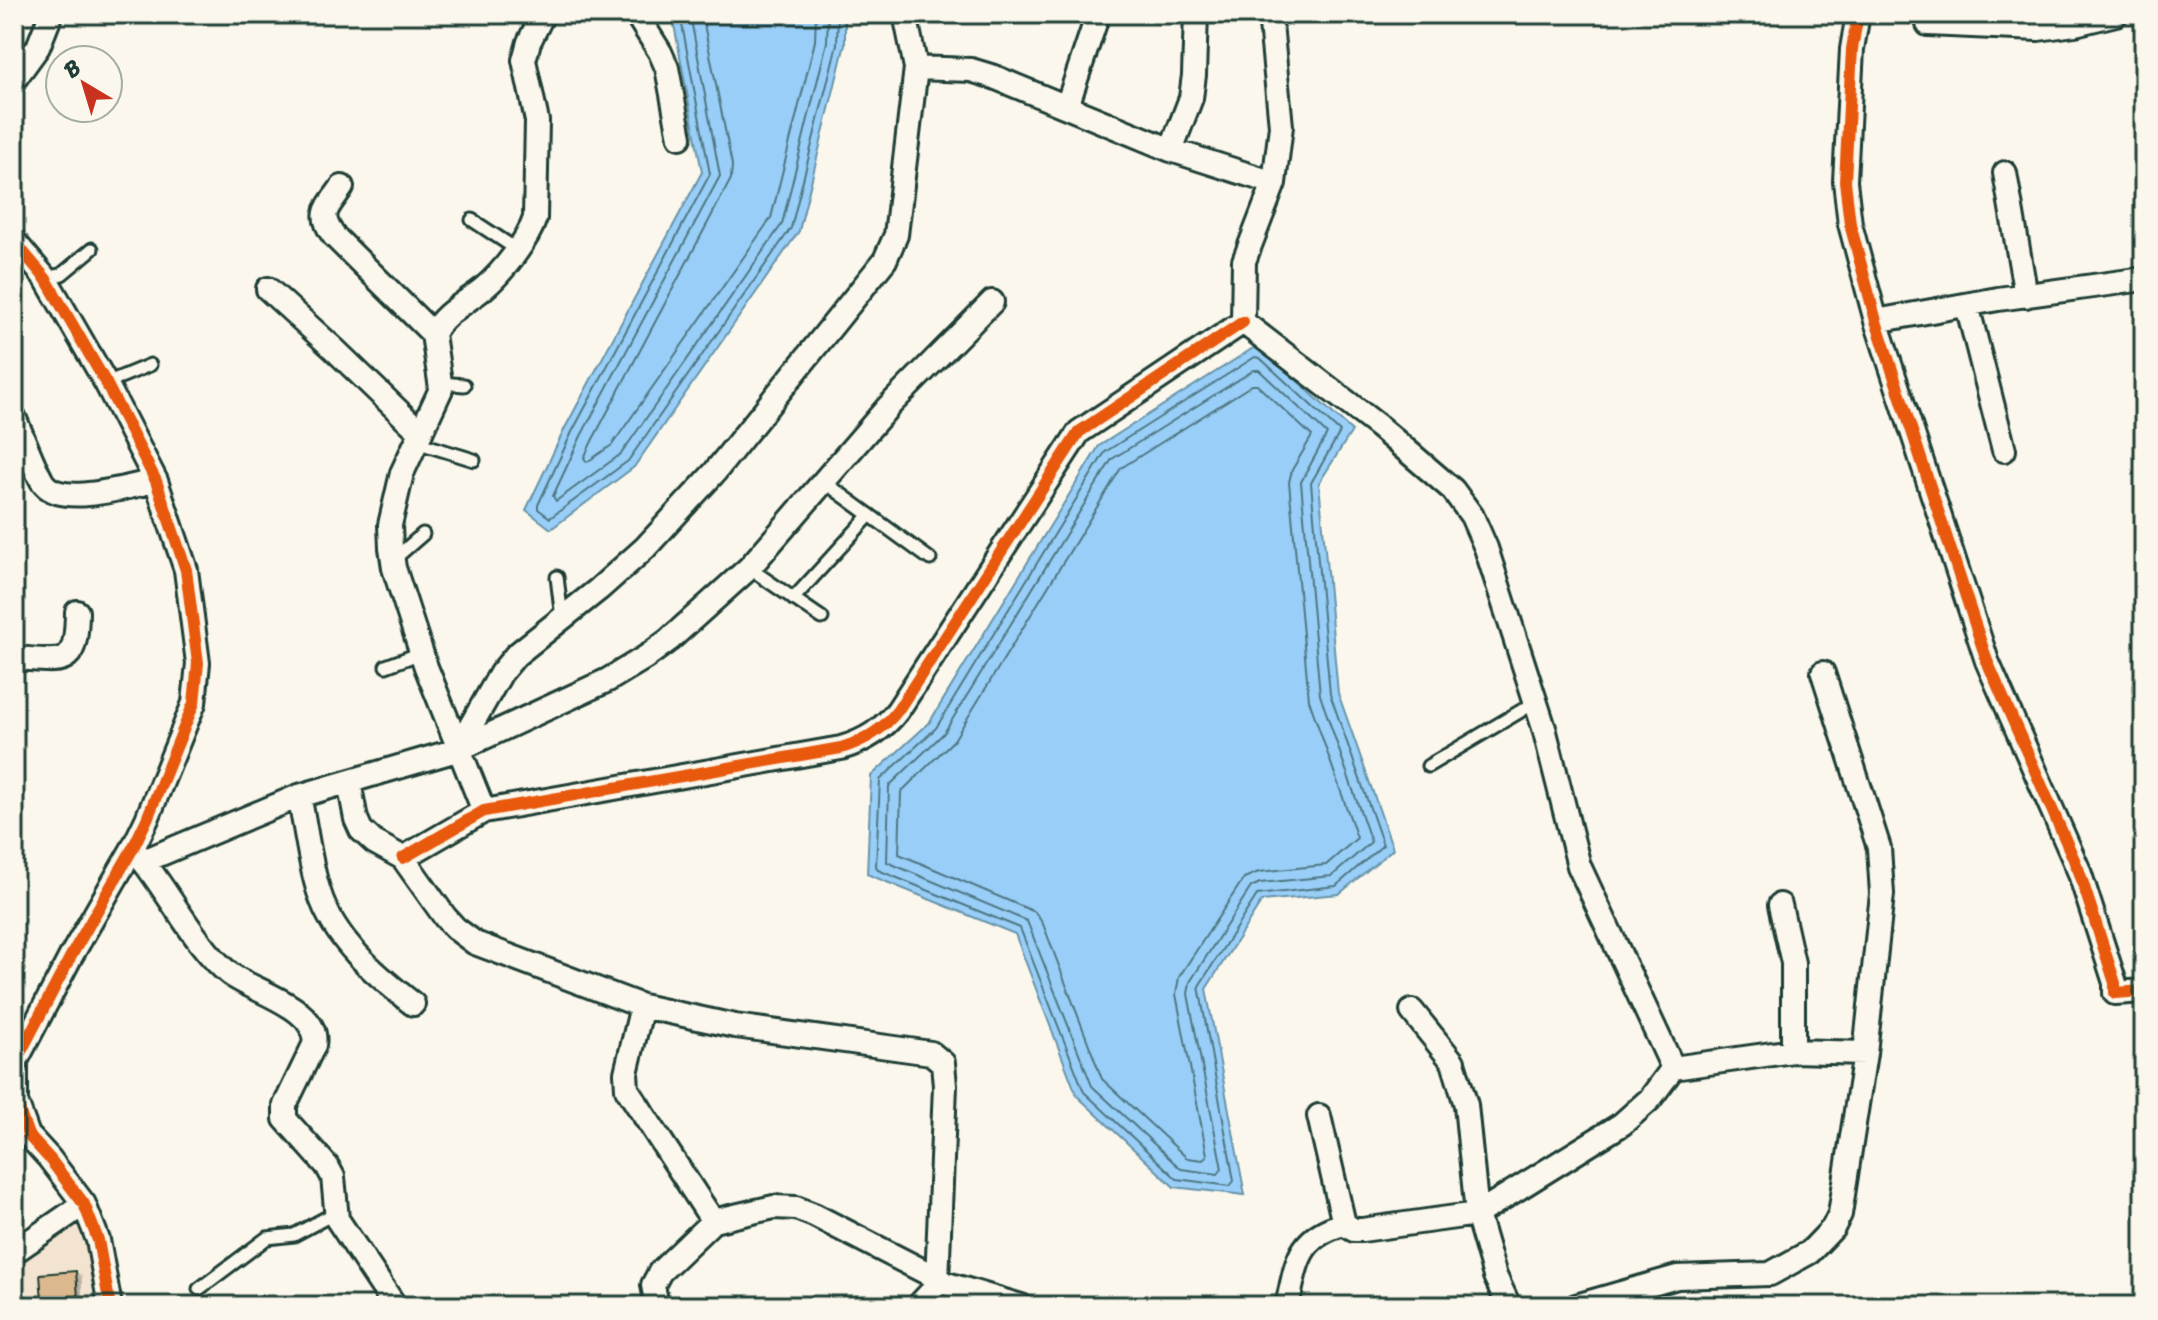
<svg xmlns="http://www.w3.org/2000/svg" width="2158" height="1320" viewBox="0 0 2158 1320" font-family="Sriracha,sans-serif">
	<defs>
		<filter id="shadow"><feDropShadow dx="5" dy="5" stdDeviation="2" flood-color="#0004"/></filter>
	</defs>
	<rect width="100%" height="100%" fill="#fbf7ec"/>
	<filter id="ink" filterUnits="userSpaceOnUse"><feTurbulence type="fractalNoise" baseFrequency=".0125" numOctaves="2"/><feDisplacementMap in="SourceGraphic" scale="16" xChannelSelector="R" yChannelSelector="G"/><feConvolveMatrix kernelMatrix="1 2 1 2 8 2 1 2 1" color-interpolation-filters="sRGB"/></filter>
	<g filter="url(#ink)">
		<path fill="#f2e4d0" d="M75 1219 87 1252 95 1306H14V1262Z"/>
		<path fill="#98cef7" stroke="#6894a9" stroke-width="2" d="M672 14H845V44L799 231 634 467 551 529 526 510 565 428 702 172Z
			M1258 345 1352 431 1319 483 1338 693 1393 849 1339 894 1262 901 1206 989 1245 1195 1174 1187 1077 1096 1015 934 867 874 871 776 929 723 1099 446Z"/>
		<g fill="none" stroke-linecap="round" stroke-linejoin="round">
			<path stroke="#4f7782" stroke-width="2" d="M680 14 710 174 572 432 538 505V509L550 518 628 461 791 228 837 44 838 14
				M690 14 720 176 581 436 553 496 556 501 621 454 782 224 827 42 828 14
				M702 14 732 165 731 179 592 441 584 458 587 462 612 445 771 218 815 41 816 14
				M1255 357 1260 358 1340 432 1311 483 1330 694 1383 845 1336 886 1257 895 1199 986 1234 1181 1230 1186 1177 1179 1084 1092 1020 928 878 870 876 866 880 780 936 728 1105 452Z
				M1254 370H1259L1327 434 1301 482 1320 695 1371 842 1332 876 1260 883 1251 887 1190 982 1188 994 1222 1169 1218 1174 1181 1169 1092 1086 1027 921 887 862 889 786 944 733 1112 459Z
				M1252 385H1257L1312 436 1292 470 1289 482 1309 700 1357 838 1326 865 1259 872 1244 878 1179 977 1176 994 1207 1155 1203 1160 1187 1158 1102 1079 1043 924 1035 912 899 854 901 792 954 740 1121 468Z"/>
		</g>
		<path fill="#dcb88e" stroke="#1f3d34" stroke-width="2" filter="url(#shadow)" d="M76 1271 78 1298 42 1301 40 1274Z"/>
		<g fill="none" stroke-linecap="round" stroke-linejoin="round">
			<defs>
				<path id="service" d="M472 220 516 249
					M46 279 62 274 92 249
					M106 383 150 365
					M442 383 464 385
					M416 442 474 460
					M823 481 930 559
					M393 560 423 534
					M749 568 822 618
					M557 577 562 618
					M793 599 870 515
					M386 666 421 653
					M1428 766 1536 702
					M199 1289 267 1238 294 1235 335 1213"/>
				<path id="minor" d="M636 14 660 52 667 68 680 137
					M1858 14 1852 49 1845 181 1850 224 1876 321 1987 661 2079 871 2115 983V993L2144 991
					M1928 24 2038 29 2075 24 2116 14
					M916 68 971 70 994 77 1171 150 1274 183
					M14 80 38 47 51 14
					M1067 106 1098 14
					M1171 150 1191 98 1194 75 1196 14
					M2005 173 2026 296
					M342 187C328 208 317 213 334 236L433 334 441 389 402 473 390 525 391 548 394 568 426 667 484 811
					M14 241 46 279 106 383 156 481 186 570 198 663 194 703 147 819 133 848 71 956 16 1061V1102L28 1135 49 1158 84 1204 98 1240 110 1306
					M268 289 334 349 421 433
					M1967 305 2004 450
					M1876 321 1998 299 2144 279
					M1243 322 1378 426 1453 490 1472 516 1486 548 1544 728 1579 866 1673 1068
					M1243 322 1244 261 1274 183 1281 126 1270 14
					M433 334C442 314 467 302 484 288 502 273 528 240 535 218L537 121 524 60 529 42 543 14
					M14 417C23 437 32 463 42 481 58 509 129 486 156 481
					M14 658C65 661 76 669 77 612
					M457 750 501 673 516 655 599 589 645 548 714 473 885 260 896 235 916 68 905 14
					M349 782 356 819 361 830 374 842 403 858 445 917 455 928 475 943 642 1006 735 1026 931 1053 943 1063 945 1086 937 1281 933 1290 918 1306
					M299 796C306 827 309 861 319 892 334 940 375 974 413 1004
					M136 852C166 887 196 948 230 974 254 992 321 1008 314 1045L285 1105V1119L327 1166 333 1177 337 1219 395 1306
					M403 858 484 811 841 748C865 741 883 730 898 710L1079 432 1243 322
					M144 861 299 796 457 750 608 680 646 657 669 640 749 568 888 407 992 302
					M1780 905 1793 963V1051
					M642 1006 626 1073 627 1089 713 1221
					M1412 1011 1453 1062 1466 1105 1477 1214 1495 1276 1509 1306
					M1319 1116 1344 1224
					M14 1252 84 1204
					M657 1306 653 1285 660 1272 713 1221 774 1207 796 1208 814 1215 929 1274 937 1281 1021 1306
					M1287 1306C1297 1264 1296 1237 1344 1224L1354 1230H1362L1477 1214 1622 1124 1650 1099 1673 1068 1793 1051 1865 1053
					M1576 1306 1677 1277 1770 1274 1810 1252 1833 1228 1840 1214 1865 1053 1882 894 1879 848 1823 673"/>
			</defs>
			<use href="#service" stroke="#1f3d34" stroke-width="17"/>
			<use href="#minor" stroke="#1f3d34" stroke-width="28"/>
			<use href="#service" stroke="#fbf7ec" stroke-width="11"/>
			<use href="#minor" stroke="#fbf7ec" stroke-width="22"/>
			<defs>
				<path id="cycleway" d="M1858 14 1852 49 1845 181 1850 224 1876 321 1987 661 2079 871 2115 983V993L2144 991
					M14 241 46 279 106 383 156 481 186 570 198 663 194 703 147 819 133 848 71 956 16 1061V1102L28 1135 49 1158 84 1204 98 1240 110 1306
					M403 858 484 811 841 748C865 741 883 730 898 710L1079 432 1243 322"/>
			</defs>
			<use href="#cycleway" stroke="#fbf7ec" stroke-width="17"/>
			<use href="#cycleway" stroke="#e8590c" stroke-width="12"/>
		</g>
	</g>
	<rect width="2158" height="1320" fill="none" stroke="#fbf7ec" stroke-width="48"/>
	<rect x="24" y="24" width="2110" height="1272" fill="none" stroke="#1f3d34" stroke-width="3" filter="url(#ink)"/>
	<g transform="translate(84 84) rotate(322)"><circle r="38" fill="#fbf7ec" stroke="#a3ada2" stroke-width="2"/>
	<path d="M0-6L14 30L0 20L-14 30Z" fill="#c8321e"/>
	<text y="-12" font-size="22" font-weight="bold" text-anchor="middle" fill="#1f3d34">B</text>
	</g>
</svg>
